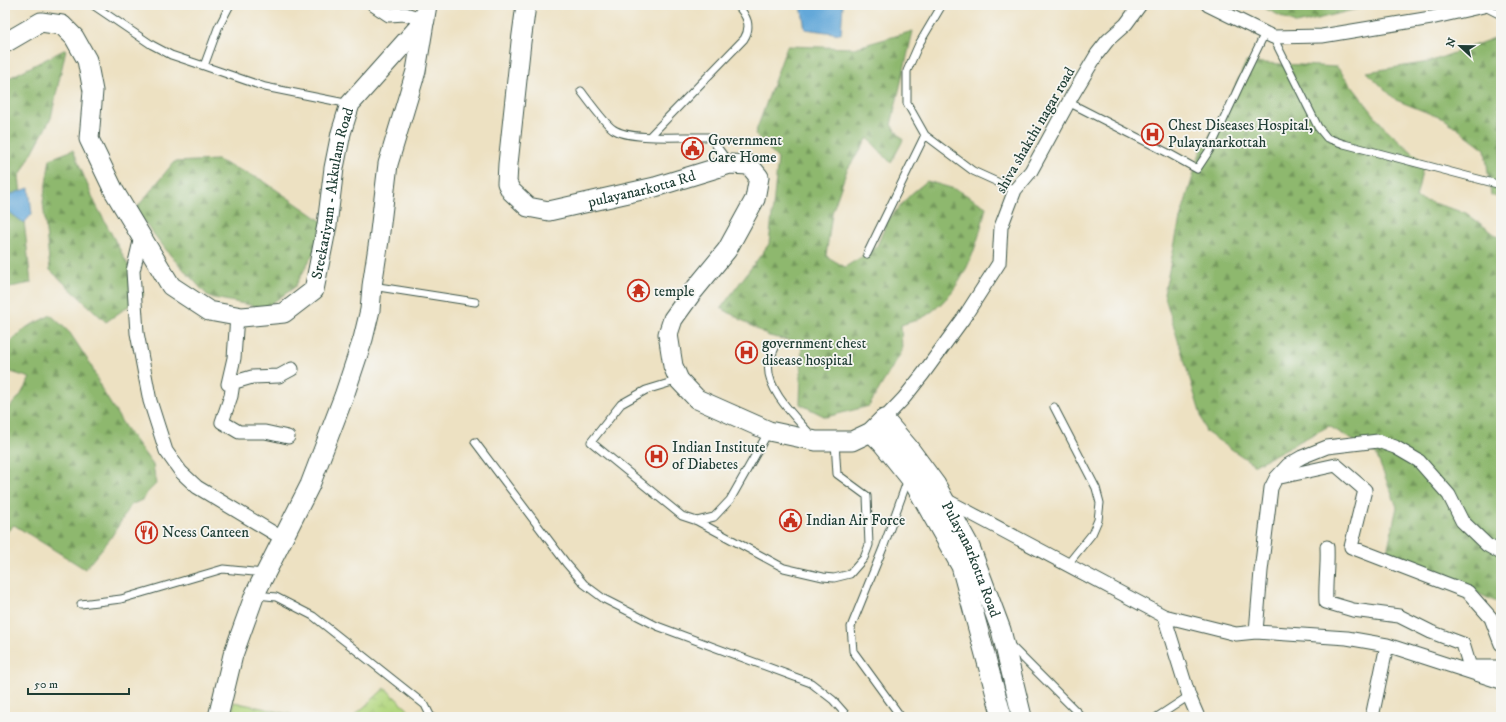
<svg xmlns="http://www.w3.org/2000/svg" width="1506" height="722" viewBox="0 0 1506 722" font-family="'IM FELL DW Pica',serif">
	<defs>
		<pattern id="forest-firs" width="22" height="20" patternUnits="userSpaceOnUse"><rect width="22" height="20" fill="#8eb86e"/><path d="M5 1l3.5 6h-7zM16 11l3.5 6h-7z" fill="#73975b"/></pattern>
		<pattern id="wetland-marsh" width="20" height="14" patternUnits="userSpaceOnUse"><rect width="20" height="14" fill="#b3d780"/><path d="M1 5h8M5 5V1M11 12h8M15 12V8" fill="none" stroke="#9ab96f"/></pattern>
	</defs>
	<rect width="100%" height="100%" fill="#f6f6f2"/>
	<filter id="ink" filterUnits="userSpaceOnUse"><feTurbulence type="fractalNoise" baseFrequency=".025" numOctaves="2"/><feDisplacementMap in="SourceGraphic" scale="8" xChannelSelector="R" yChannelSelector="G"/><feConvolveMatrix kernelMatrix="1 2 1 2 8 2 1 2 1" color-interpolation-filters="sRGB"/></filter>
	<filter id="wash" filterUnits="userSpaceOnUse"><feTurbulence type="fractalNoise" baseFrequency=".012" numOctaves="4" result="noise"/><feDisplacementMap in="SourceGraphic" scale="16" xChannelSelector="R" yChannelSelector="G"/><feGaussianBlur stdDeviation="0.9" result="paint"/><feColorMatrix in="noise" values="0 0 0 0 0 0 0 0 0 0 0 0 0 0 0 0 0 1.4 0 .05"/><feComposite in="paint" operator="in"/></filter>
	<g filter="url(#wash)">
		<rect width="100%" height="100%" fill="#ede1c2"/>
		<path fill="url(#forest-firs)" stroke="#567a51" d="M1258 5H1373L1297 24Z
			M913 31 891 125 903 140 891 163 868 138 847 170 832 213 826 256 845 267 876 248 888 220 911 194 927 181 958 190 986 207C977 248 964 290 927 315 920 320 909 322 901 325L902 351 869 406 826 417 800 404 802 343 769 336 721 308 769 244 778 159 755 134 787 46 854 48Z
			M1500 36 1501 37V199L1491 195 1485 149 1446 120 1396 100 1367 72 1429 62Z
			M66 49 51 118 19 177 31 283 5 288V80Z
			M1246 62 1337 67 1383 126 1424 163 1416 198 1466 213 1501 239V604L1387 552 1397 507 1376 454 1329 426 1255 465 1206 432 1164 294 1180 219 1200 153 1223 113Z
			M73 150 95 203 144 295 106 322 50 270 43 202 50 159Z
			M217 160 262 180 323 222 315 250 295 287 265 308 209 297 171 256 135 210 174 162Z
			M51 315 70 333 91 365 102 390 125 427 153 465 156 484 146 494 144 499 131 505 110 539 85 569 14 525 5 533V412L20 396 30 378 5 370 9 343 27 327Z"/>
		<path fill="url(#wetland-marsh)" stroke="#698a5a" d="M385 688 416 717H353Z
			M234 702 303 717H231Z"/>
		<path fill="#63a8d9" stroke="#417286" d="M801 5H843L841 34 805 29Z
			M29 188 32 214 24 223 5 209 6 196Z"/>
	</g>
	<g filter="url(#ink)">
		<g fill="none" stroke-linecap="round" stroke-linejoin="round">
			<defs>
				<path id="lane" d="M93 5 152 45 171 55 204 66
					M230 5 218 28 204 66 265 87 350 104
					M942 5 919 44 907 71V103L925 135 973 171 1015 190
					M1483 6 1501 15
					M1273 37 1318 127 1327 138 1344 144 1501 185
					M581 91C588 100 605 124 613 129 630 141 685 136 708 137L712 140 730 164
					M1068 102 1168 153 1197 169 1209 151 1243 78 1265 33
					M650 136 744 39C752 26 747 16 737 5
					M867 254 925 135
					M372 286 475 302
					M776 345C774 351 770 357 769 363 764 388 796 418 812 436
					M679 380 646 390 621 404 591 442 682 516 697 521 714 517 730 500 769 431
					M1054 407 1096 488 1100 503 1098 520 1092 534 1067 565
					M475 442 566 563 584 584 604 599 657 626 811 683 833 700 848 717
					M697 521 784 568 823 577 834 578 850 574 864 558 869 545 867 496 837 474 835 442
					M257 595 276 597 313 616 425 705 431 717
					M81 604 121 599 223 569 264 573
					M1010 645 1082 717
					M901 717 853 651 851 627 883 548 908 479
					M1157 717 1189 696"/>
				<path id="street" d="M374 5 389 15 405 14 425 20
					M1208 5 1273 37 1322 36 1431 18 1488 5
					M141 237 133 271 137 333 150 401 166 451 181 472 197 487 282 538
					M237 316 234 358 228 384 252 377 279 376 292 369
					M233 383 231 396 222 422 239 432H265L288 437
					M884 419 904 398 923 374 963 319 999 263 1001 227 1015 190 1031 171 1072 96 1097 54 1108 40 1126 24 1140 5
					M1276 478 1336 465 1365 490 1351 547 1468 592 1491 618 1501 644
					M944 499 1164 616 1236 634 1256 632 1347 638 1387 645 1501 682
					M1327 547C1328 566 1325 584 1326 602L1353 610 1399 616 1431 632 1463 644 1470 667
					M1164 616 1189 696 1198 717
					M1256 632 1261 571 1271 488 1276 478 1288 465 1302 457 1327 447 1378 441 1395 447 1419 461 1449 495 1462 521 1487 545 1501 553
					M1466 667H1501
					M1372 717 1387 645"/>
				<g id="secondary">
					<path id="s1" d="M526 5 521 42 508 164 507 183 511 191 528 207 549 211 655 187 730 164 749 165 759 177 755 199 727 250 691 294 673 319 668 334 673 366 679 380 697 399 769 431 816 441H852L871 432 884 419 908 447 936 485 970 547 1001 630 1022 717"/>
					<path id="s2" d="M5 43 41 22 62 25 74 37 87 60 93 91 89 139 114 191 171 286 209 311 242 317 284 313 314 290 327 225 334 168 341 133 350 104 425 20"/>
					<path d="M871 432 882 443 914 483 961 566 1002 717"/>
					<path d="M218 717 233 655 255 594 310 485 344 396 363 339 370 310 372 286 379 240 388 164 416 71 427 5"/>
				</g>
			</defs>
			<use href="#lane" stroke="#3e5649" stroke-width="9"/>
			<use href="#street" stroke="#3e5649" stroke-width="15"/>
			<use href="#secondary" stroke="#3e5649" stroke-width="21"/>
			<use href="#lane" stroke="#fff" stroke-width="7"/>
			<use href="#street" stroke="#fff" stroke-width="13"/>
			<use href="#secondary" stroke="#fff" stroke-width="19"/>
		</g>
	</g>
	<defs>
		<symbol id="hospital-ring" viewBox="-11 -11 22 22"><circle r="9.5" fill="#f6f6f2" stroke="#c8321e" stroke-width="1.5"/><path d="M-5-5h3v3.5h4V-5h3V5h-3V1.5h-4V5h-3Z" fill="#c8321e"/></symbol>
		<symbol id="civic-ring" viewBox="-11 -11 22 22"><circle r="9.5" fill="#f6f6f2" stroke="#c8321e" stroke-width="1.5"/><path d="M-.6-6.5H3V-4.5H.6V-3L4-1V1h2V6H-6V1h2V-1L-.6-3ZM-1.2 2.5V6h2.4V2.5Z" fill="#c8321e"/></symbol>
		<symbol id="temple-ring" viewBox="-11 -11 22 22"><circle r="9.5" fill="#f6f6f2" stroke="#c8321e" stroke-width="1.5"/><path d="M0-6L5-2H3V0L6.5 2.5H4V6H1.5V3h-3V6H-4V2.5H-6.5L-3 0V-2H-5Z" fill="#c8321e"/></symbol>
		<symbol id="restaurant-ring" viewBox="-11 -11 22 22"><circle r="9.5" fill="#f6f6f2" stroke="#c8321e" stroke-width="1.5"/><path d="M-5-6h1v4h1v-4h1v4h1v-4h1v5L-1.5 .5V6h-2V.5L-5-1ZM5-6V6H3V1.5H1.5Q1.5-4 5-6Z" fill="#c8321e"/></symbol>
	</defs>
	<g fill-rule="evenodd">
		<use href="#hospital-ring" x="1140" y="122" width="25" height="25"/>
		<use href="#civic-ring" x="680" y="136" width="25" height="25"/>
		<use href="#temple-ring" x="626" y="278" width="25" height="25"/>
		<use href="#hospital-ring" x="734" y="340" width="25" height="25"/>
		<use href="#hospital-ring" x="644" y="444" width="25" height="25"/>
		<use href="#civic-ring" x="778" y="508" width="25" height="25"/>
		<use href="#restaurant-ring" x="134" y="520" width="25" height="25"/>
	</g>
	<g text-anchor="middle" stroke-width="3.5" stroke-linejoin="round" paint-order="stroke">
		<g font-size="15" fill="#1f3d34" stroke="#f6f6f2" text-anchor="start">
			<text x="1168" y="130">Chest Diseases Hospital,<tspan x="1168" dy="17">Pulayanarkottah</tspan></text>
			<text x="708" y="145">Government<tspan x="708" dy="17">Care Home</tspan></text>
			<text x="654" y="296">temple</text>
			<text x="762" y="348">government chest<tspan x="762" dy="17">disease hospital</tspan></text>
			<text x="672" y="452">Indian Institute<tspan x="672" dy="17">of Diabetes</tspan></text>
			<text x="806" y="525">Indian Air Force</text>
			<text x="162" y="537">Ncess Canteen</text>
		</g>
		<g font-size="15" fill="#1f3d34" stroke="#f6f6f2">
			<text transform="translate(1035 130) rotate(-60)" y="5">shiva shakthi nagar road</text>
			<text dy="5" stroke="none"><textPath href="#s1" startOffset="328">pulayanarkotta Rd</textPath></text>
			<text dy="5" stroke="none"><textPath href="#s2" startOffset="612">Sreekariyam - Akkulam Road</textPath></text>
			<text dy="5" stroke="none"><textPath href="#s1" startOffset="1081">Pulayanarkotta Road</textPath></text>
		</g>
	</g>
	<rect width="1506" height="722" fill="none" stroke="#f6f6f2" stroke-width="20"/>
	<g transform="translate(1460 46) rotate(292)" stroke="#f6f6f2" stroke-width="3" paint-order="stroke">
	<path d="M0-3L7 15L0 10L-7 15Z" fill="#1f3d34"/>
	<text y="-6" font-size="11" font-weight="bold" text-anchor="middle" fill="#1f3d34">N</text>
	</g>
	<path d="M28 688v6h101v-6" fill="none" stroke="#1f3d34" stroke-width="2"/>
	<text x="34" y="688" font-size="12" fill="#1f3d34" stroke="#f6f6f2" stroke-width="3" paint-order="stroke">50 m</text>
</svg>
